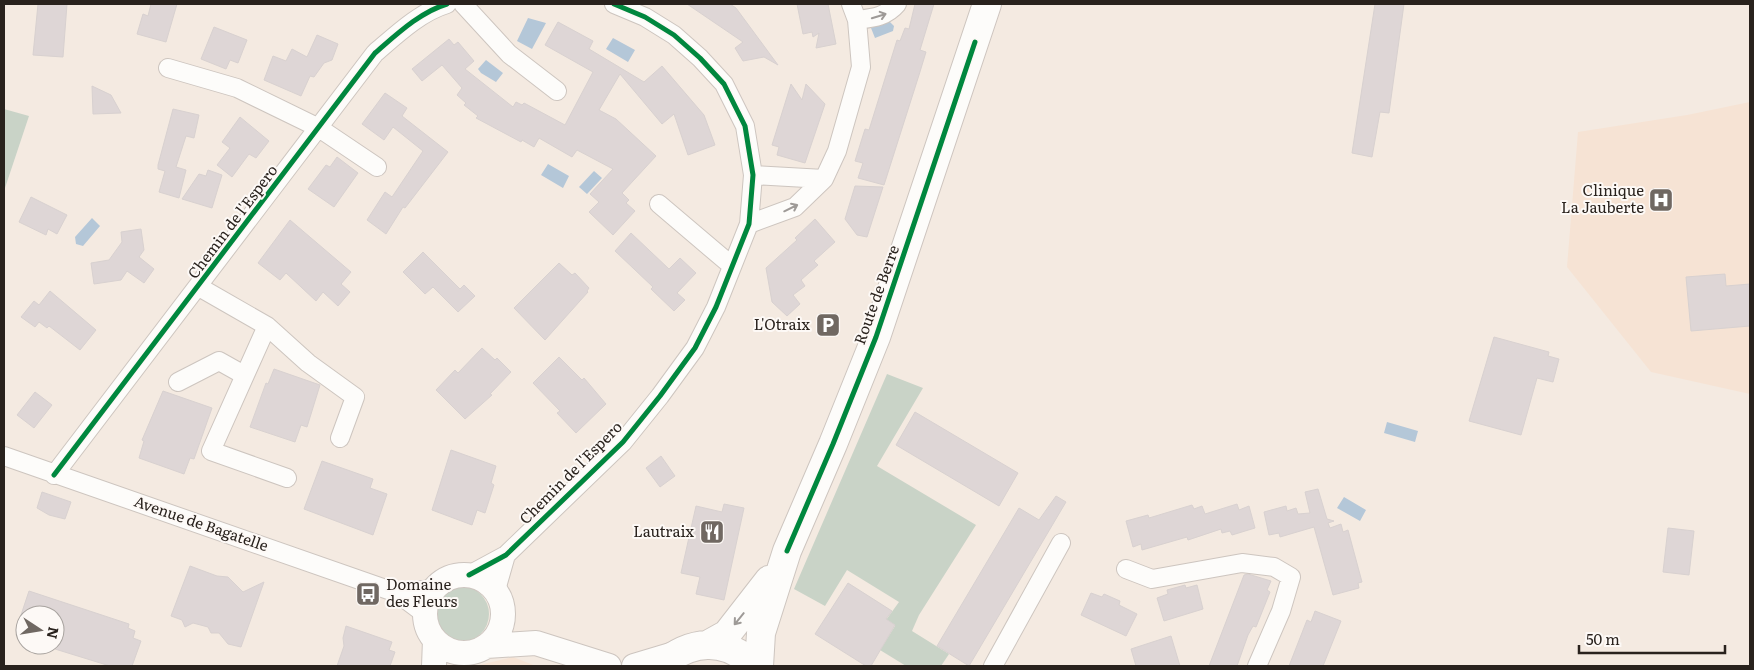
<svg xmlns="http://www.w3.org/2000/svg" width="1754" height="670" viewBox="0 0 1754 670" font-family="Literata,serif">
	<rect width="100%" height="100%" fill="#f4eae1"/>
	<path fill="#f6e3d4" d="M1750 102V394L1651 372 1567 267 1578 132 1687 115Z
		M513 657 536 666H475Z"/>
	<path fill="#c9d3c7" d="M4 109 29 116 4 191Z
		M887 374 923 388 877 466 976 525 919 615 912 631 949 654 941 666H906L880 650 895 626 886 620 899 602 847 570 825 606 794 589Z
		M433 614a28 28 0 1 1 56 0a28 28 0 1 1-56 0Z"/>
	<path fill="#b4c7d8" d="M528 18 546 23 532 49 517 41Z
		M889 21 894 26 893 31 875 38 871 28Z
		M613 38 635 50 628 62 606 49Z
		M486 60 503 73 496 82 481 73 478 69Z
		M548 164 569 176 563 188 541 175Z
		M594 171 602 178 587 194 579 187Z
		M92 218 100 226 83 246 76 244 75 237Z
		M1387 422 1418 431 1415 442 1384 433Z
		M1344 497 1366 510 1360 521 1337 508Z"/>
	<path fill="#ded6d6" stroke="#d8d1d0" d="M38 4H67L63 57 33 55Z
		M151 4H177L166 42 137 34 143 14 148 16Z
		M687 4H730L736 8 778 65 764 57 743 61 735 48 743 42Z
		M797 4H828L836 44 816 48 819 33 813 37 812 32 803 34Z
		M915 4H934L920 50 926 52 919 75 884 185 858 178 863 163 855 161 865 129 869 130 897 40 900 41 905 28 909 29Z
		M1375 4H1404L1389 113 1380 112 1372 157 1352 153Z
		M558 22 593 41 589 49 644 82 662 66 704 115 715 145 688 155 674 114 662 124 620 74 599 110 616 119 656 156 622 193 629 200 626 203 635 211 613 235 589 212 599 202 590 194 613 169 577 150 572 157 539 138 534 147 522 140 521 142 476 118 478 116 464 105 466 103 457 95 462 88 442 65 422 81 412 69 449 39 454 45 458 42 474 61 465 69 513 107 516 102 522 105 524 103 565 125 593 72 545 45Z
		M214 27 247 40 238 63 230 60 226 69 201 59Z
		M317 35 338 44 332 60 324 63 314 77 310 76 301 96 264 80 273 56 286 61 292 49 307 57Z
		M791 84 802 100 806 84 825 104 805 163 777 155 779 147 772 145Z
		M92 86 111 95 121 113 93 114Z
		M385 93 407 108 402 116 448 152 405 208 403 207 386 234 367 220 385 192 392 197 423 151 393 127 384 140 362 124Z
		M173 109 199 115 194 138 186 136 176 167 186 170 179 198 159 192 165 171 158 169V165Z
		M240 117 269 141 256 158 249 154 232 177 217 165 230 148 222 142Z
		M337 157 358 173 334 207 308 189 326 165 330 167Z
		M208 170 222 175 212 208 182 199 199 174 206 176Z
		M855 186 883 187 867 237 857 235 845 219Z
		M31 197 67 215 57 234 48 229 46 235 19 222Z
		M815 219 835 242 814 261 818 265 801 280 805 286 793 295 800 304 787 316 772 302 766 268 797 240 795 238Z
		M290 220 351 272 341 284 350 292 338 306 323 292 316 301 286 273 280 280 258 263Z
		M141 229 144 250 139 257 154 269 144 283 127 271 121 280 94 284 91 263 109 260 122 242 121 232Z
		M631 233 669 269 680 258 696 273 677 293 685 300 674 311 651 289 653 287 615 251Z
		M423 252 460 289 464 285 475 296 458 312 433 287 425 294 403 272Z
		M559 263 572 275 575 273 589 288 587 291 588 292 545 340 514 308Z
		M1725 274 1726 286 1750 284V326L1691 331 1686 277Z
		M50 291 96 330 80 350 49 326 47 328 39 322 35 327 21 317 34 301 39 305Z
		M1494 337 1549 352 1548 356 1559 359 1553 382 1537 378 1521 435 1469 421Z
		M482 348 495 360 497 358 511 372 490 394 492 395 465 419 436 390 455 370 458 373Z
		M559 357 582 380 584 378 606 404 576 433 557 413 560 411 533 383Z
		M274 369 320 385 307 427 301 425 295 442 250 427 266 383 268 384Z
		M163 391 212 408 194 459 190 458 184 474 139 458 144 441 142 440Z
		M35 392 52 405 34 428 17 415Z
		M915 412 1018 473 999 506 896 445Z
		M451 450 496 466 491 483 494 485 485 513 477 510 472 525 432 510Z
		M661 456 675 476 660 487 646 468Z
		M322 461 373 479 370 488 387 494 373 535 304 509Z
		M1318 489 1327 519 1334 521 1328 523 1330 528 1341 524 1343 532 1348 530 1362 582 1358 583 1359 588 1333 595 1314 527 1280 537 1279 533 1269 535 1264 512 1286 506 1287 511 1296 508 1298 514 1310 513 1305 492Z
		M42 492 71 502 65 519 49 515 37 508Z
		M1056 496 1066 502 969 666 937 646 1019 508 1039 520Z
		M724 504 744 508 724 600 696 594 700 577 681 573 696 506 722 512Z
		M1237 504 1239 510 1249 506 1255 528 1232 535 1230 531 1222 533 1221 529 1188 540 1187 537 1142 550 1141 544 1133 547 1126 521 1148 515 1149 518 1192 505 1194 509 1202 506 1205 514Z
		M1668 528 1694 531 1689 575 1663 572Z
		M190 566 217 576 228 577 243 592 264 582 241 647 228 644 219 633H211L208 627 193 623 185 627 182 620 171 616Z
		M1248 574 1271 581 1267 590 1270 592 1256 627 1253 626 1248 635 1237 666H1209L1244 575Z
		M848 583 892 611 886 619 895 625 871 666H866L815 634Z
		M1185 585 1186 588 1197 585 1203 609 1164 621 1157 598 1168 594 1167 590Z
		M29 591 129 624 128 628 135 631 133 638 141 641 132 666H110L55 649V615H21Z
		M1091 593 1102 597 1104 594 1120 601 1119 605 1137 614 1126 636 1081 615Z
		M1315 611 1341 621 1323 666H1289L1307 620 1311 622Z
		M346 626 392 642 389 650 395 652 390 666H337L344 646 343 638Z
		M1171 636 1180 666H1136L1131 649Z"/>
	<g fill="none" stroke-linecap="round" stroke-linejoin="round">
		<defs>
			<path id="street" d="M463 4 509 54 557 91
				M857 20C873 18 886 17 897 4
				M168 68 237 88 319 128 377 167
				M753 175 824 179
				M659 204 732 266
				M749 224 795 207 824 179 837 151 861 67 857 20 851 4
				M199 287 267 326
				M178 382 219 361 244 375
				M4 456 397 593 425 614
				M54 475 375 53C396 35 420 12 447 4
				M287 478 211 451 267 326 308 363 355 397 340 438
				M1126 569 1152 579 1242 563 1274 567 1291 577 1281 611 1257 666
				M469 575 506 555 623 442 660 396 695 348 716 307 749 224 753 175 745 126 724 84 700 58 674 35 645 17 614 4
				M496 590 506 555
				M397 593 433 589
				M993 666 1061 543"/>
			<path id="secondary" d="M425 614a39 39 0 1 1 78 0a39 39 0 1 1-78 0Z
				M486 646 536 643 609 666
				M434 666 435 640
				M634 666 674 654"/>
			<path id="primary" d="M709 644 727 634 769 580
				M660 666C690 640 725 636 754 666
				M759 666 761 633 787 551 833 444 876 337 987 4"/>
		</defs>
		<use href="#street" stroke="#cdc5bf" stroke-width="20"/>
		<use href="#secondary" stroke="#cdc5bf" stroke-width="26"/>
		<use href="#primary" stroke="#cdc5bf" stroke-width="30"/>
		<use href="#street" stroke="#fdfcfa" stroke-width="18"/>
		<use href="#secondary" stroke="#fdfcfa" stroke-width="24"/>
		<use href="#primary" stroke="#fdfcfa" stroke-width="28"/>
		<defs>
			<path id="cycleway" d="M54 475 375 53C396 35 420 12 447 4
				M787 551 833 444 876 337 975 42
				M469 575 506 555 623 442 660 396 695 348 716 307 749 224 753 175 745 126 724 84 700 58 674 35 645 17 614 4"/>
		</defs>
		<use href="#cycleway" stroke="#fdf9f6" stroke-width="8"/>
		<use href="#cycleway" stroke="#00873e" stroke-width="5"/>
	</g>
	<defs><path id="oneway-shaft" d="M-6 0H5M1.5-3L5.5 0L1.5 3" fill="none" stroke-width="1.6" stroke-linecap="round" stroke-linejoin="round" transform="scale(1.25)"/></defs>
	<g stroke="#9e9a97">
		<use href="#oneway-shaft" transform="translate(879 16) rotate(-17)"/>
		<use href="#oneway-shaft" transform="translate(791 208) rotate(-26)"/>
		<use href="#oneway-shaft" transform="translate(739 619) rotate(129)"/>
	</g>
	<defs>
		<symbol id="hospital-square" viewBox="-11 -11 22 22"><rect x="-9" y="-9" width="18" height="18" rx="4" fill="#706862" stroke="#fdf9f6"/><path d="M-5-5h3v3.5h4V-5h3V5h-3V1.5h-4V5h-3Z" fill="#fff"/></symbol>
		<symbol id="parking-square" viewBox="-11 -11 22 22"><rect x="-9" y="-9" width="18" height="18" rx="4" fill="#706862" stroke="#fdf9f6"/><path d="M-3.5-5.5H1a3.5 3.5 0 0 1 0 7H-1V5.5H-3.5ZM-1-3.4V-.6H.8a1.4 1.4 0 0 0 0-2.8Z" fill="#fff"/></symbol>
		<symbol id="restaurant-square" viewBox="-11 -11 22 22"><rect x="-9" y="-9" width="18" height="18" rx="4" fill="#706862" stroke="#fdf9f6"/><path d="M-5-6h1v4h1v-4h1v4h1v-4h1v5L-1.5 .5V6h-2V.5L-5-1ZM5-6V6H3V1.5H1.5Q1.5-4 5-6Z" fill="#fff"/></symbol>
		<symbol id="bus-square" viewBox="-11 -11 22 22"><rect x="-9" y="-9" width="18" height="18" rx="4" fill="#706862" stroke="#fdf9f6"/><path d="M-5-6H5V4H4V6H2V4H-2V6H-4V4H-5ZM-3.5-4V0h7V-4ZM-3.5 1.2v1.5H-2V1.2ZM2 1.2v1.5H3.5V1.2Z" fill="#fff"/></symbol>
	</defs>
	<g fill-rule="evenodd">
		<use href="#hospital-square" x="1647" y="186" width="28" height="28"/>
		<use href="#parking-square" x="814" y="311" width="28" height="28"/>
		<use href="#restaurant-square" x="698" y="518" width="28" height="28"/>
		<use href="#bus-square" x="354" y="580" width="28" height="28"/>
	</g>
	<g text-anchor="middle" stroke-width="4" stroke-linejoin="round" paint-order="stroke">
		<g font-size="15" fill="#29221d" stroke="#fdf9f6" text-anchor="end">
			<text x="1644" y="196">Clinique<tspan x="1644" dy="17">La Jauberte</tspan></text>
			<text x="810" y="330">L'Otraix</text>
			<text x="694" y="537">Lautraix</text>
			<text x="386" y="590" text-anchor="start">Domaine<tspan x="386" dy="17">des Fleurs</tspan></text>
		</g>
		<g font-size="15" fill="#29221d" stroke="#fdf9f6">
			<text transform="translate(233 222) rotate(-53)" y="5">Chemin de l'Espero</text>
			<text transform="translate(877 295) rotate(-70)" y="5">Route de Berre</text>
			<text transform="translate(571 473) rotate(-45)" y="5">Chemin de l'Espero</text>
			<text transform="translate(201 524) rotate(19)" y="5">Avenue de Bagatelle</text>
		</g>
	</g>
	<rect width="1754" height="670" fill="none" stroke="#29221d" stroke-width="10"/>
	<g transform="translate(40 630) rotate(102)"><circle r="24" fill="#fdf9f6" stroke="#a8a39f"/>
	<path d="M0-4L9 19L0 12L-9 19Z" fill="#706862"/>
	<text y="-8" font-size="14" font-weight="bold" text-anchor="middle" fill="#29221d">N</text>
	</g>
	<path d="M1579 645v8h146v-8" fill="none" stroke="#29221d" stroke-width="2.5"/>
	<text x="1586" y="645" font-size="15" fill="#29221d" stroke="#fdf9f6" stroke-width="4" paint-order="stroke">50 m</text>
</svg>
